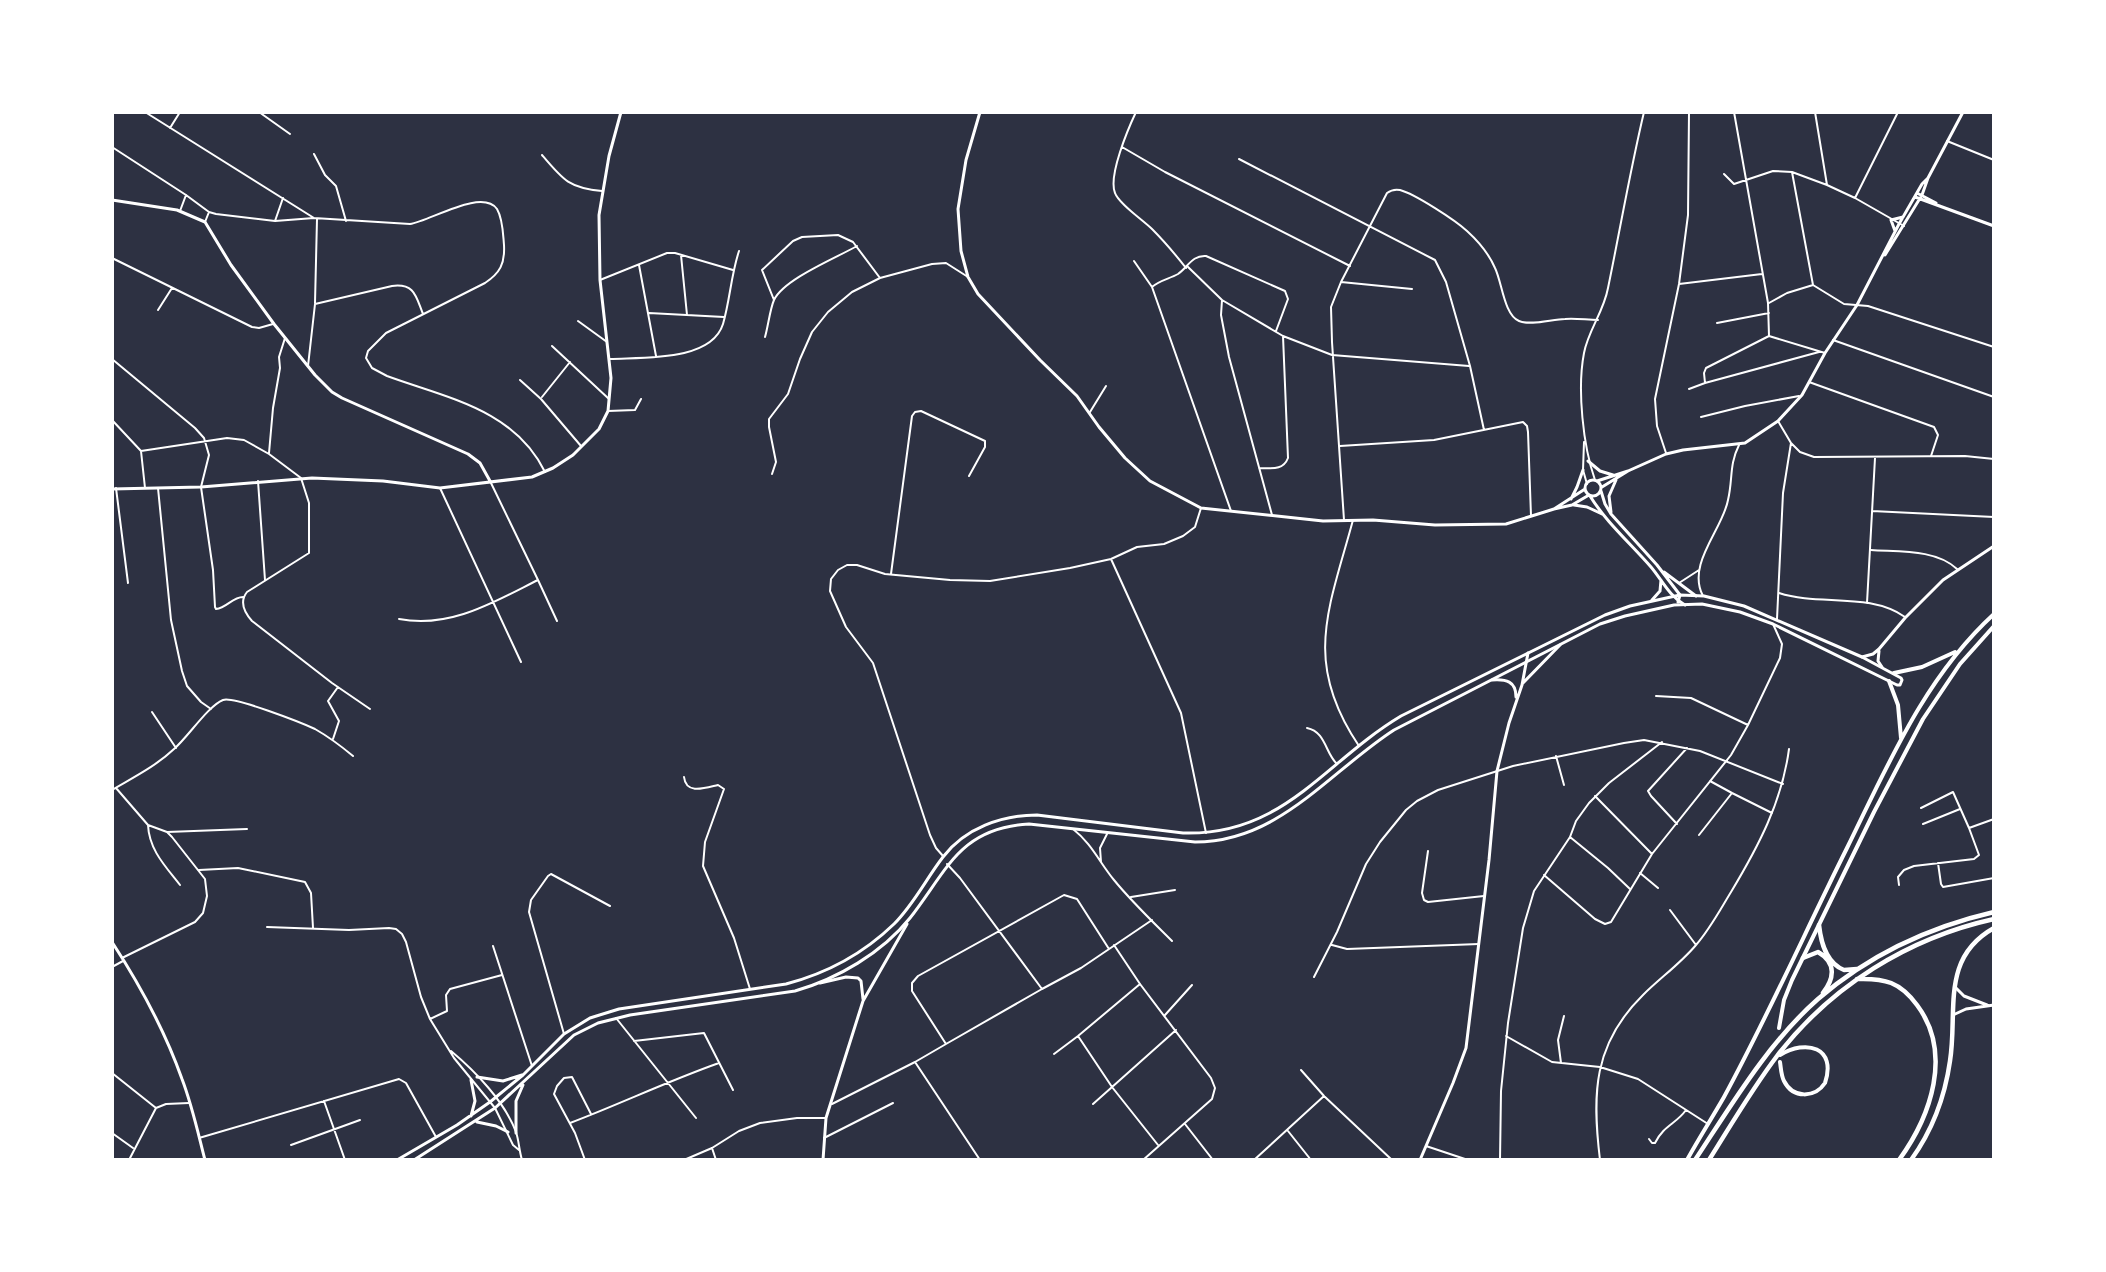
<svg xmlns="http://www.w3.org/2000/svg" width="2106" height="1272" viewBox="0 0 2106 1272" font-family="'IBM Plex Serif',serif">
	<rect width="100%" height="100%" fill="#2d3142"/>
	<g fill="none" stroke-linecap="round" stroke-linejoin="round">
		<path stroke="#fff" stroke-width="2" d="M145 112 314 218
			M259 112 290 134
			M1136 112C1128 129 1108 176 1115 193 1119 204 1143 220 1152 229 1164 241 1175 254 1186 268
			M1734 112 1768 303 1769 336
			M1815 112 1827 185
			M170 128 180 112
			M1947 141 1994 160
			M112 147 186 195 209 212 216 214 275 221 314 218 410 224C430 221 482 188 497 209 503 219 503 234 504 245 505 264 500 273 485 283L386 333 368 351 366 358 372 368 387 376C447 398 514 409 545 472
			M1122 147 1165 172 1350 266
			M314 154 325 175 336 186 346 221
			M542 155C563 180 569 188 602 191
			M1239 159 1435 260 1446 282 1470 366 1484 430
			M1792 172 1813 285 1844 304 1868 306 1994 347
			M1724 174 1734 184 1773 171 1792 172 1827 185 1855 198 1904 226
			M1855 198 1898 112
			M180 211 186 195
			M275 221 283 198
			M205 222 209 212
			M681 255 687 315
			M112 258 252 327 259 328 273 324
			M1134 261 1152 287 1231 511
			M639 265 656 356
			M1187 266 1222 300 1283 336 1332 355 1469 366
			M600 280 667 253H675L733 270
			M1341 282 1412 289
			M1679 284 1762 274
			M1152 287C1160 280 1169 279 1178 274 1188 267 1192 255 1206 256L1285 291 1288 299 1276 331
			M774 300 762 270 793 241 802 237 838 235 853 242 880 278
			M1222 300 1221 315 1229 357 1272 515
			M315 303 317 219
			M1769 303 1787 293 1813 285
			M158 310 172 288
			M649 313 724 317
			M578 321 607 342
			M1717 323 1769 313
			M765 337C768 327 770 309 774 300 784 279 836 258 857 246
			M1833 340 1994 397
			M552 346 609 399
			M112 359 195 428 204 438 209 455 201 487 213 570 215 607 216 609C227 608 233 596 244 597
			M610 359C642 357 711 362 723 324 730 300 731 275 739 251
			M308 366 315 304 392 286C415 283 416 297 423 314
			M520 380 541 399 581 446
			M1809 382 1934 427 1938 435 1931 456
			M1705 383 1704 373 1706 368 1769 336 1825 353
			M1689 389 1705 383 1819 352
			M542 397 570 362
			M608 411 635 410 641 399
			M1090 412 1106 386
			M1701 417 1745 406 1799 396
			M112 420 141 451 227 438 244 440 269 454 301 478 309 503V553L247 592C239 602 244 612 252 621L332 683 370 709
			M1584 442 1583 470 1587 484
			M1791 443 1800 452 1814 457 1965 456 1994 459
			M1340 446 1434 440 1523 422 1527 426 1528 432 1531 516
			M141 451 145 488
			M269 453 273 408 280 368 279 357 285 338
			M1666 453 1657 426 1655 399 1679 284 1688 215 1689 112
			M1259 468C1271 468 1283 471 1288 458L1283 336
			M772 474 776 462 769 427V419L788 394 800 359 812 332 828 312 852 292 880 278 932 264 946 263 968 277
			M1595 480C1583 446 1577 389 1584 353 1588 331 1604 311 1608 288 1620 230 1630 171 1644 112
			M258 481 265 580
			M491 483 538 580
			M116 488 128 583
			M158 488 171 620 182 671 187 686 201 702 211 709
			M440 488 521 662
			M1872 511 1994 517
			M1344 520 1332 342 1331 307 1341 282 1387 193C1391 190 1395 189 1400 190 1415 194 1455 220 1467 231 1478 241 1489 254 1495 268 1502 282 1504 315 1519 321 1530 326 1553 319 1565 319 1576 318 1587 320 1598 320
			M1353 520C1329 609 1302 662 1359 746
			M1871 550C1899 552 1936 549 1957 569
			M1111 559 1181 713 1206 833
			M891 574 912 416 915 412 921 411 985 441V447L969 476
			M1679 583 1699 570
			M1779 593C1819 606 1869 592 1905 617
			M1703 596C1686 564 1723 529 1728 500 1733 479 1729 465 1739 445
			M1867 603 1875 458
			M399 619C450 629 494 602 538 580L557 621
			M1777 619 1783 493 1791 443 1778 421
			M1656 696 1691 698 1748 725
			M152 712 176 748
			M1307 728C1326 732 1325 753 1337 764
			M333 739 339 721 328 701 338 687
			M1556 756 1564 785
			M684 777C686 795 705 788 718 785L724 789 705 842 703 866 734 938 750 989
			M116 788 148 825 167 832 172 837 205 879 207 896 203 913 195 922 122 958
			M1993 788 1994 792
			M112 790C134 777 156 766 174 749 188 737 208 706 223 700 234 696 302 723 315 729 329 737 341 746 353 756
			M1732 793 1772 813
			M1595 796 1652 854
			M1677 824 1651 796 1648 791 1687 748
			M1923 824 1960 809
			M148 825C149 850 166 867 180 885
			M1969 828 1994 819
			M1073 829C1091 843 1100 863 1114 880 1131 901 1152 921 1172 941
			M167 832 247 829
			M1699 835 1732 793 1710 781
			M1570 837 1608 868 1630 889
			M1428 851 1422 893 1424 900 1428 902 1484 896
			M943 856 936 848 930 835 873 663 846 627 830 591 831 579 838 570 847 565H857L885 574 950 580 990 581 1070 568 1111 559 1137 547 1164 544 1183 536 1195 527 1201 508
			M1101 862 1100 848 1107 834
			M1938 863 1941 884 1943 887 1994 878
			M947 864 960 878 1042 989 1081 968 1152 920
			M199 870 238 868 305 882 311 893 313 928
			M1640 873 1658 888
			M1544 875 1595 919 1605 924 1611 922 1652 854 1731 755 1748 725 1780 658 1782 644 1773 624
			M1899 885 1898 877 1904 870 1914 866 1974 859 1979 855 1969 828 1953 792 1921 808
			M1131 897 1175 890
			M1670 910 1696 945
			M267 927 349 930 389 928 396 929 402 934 406 942 421 997 430 1019 454 1058 495 1108 513 1145 519 1150
			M1114 945 1140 984 1211 1078 1215 1088 1212 1099 1143 1160
			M1332 945 1347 949 1479 944
			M493 946 532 1066
			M112 967 123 961
			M1314 977 1337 932 1366 864 1380 842 1406 810 1417 801 1438 790 1513 766 1624 743 1644 740 1700 751 1783 784
			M1165 1015 1192 985
			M616 1018 696 1118
			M430 1019 447 1011 446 995 450 989 502 975
			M564 1034 529 912 531 900 548 876 551 874 610 906
			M1078 1036 1112 1087 1158 1145
			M1506 1036 1552 1062 1600 1067 1638 1079 1708 1124
			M634 1041 704 1033 733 1090
			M946 1044 1042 989
			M451 1051C475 1071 505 1102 516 1132 519 1141 519 1150 522 1160
			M1054 1054 1078 1036 1140 984
			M915 1062 946 1044 912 991V983L918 976 1064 895 1077 899 1109 949
			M1561 1063 1558 1040 1564 1016
			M1301 1070 1324 1096 1392 1160
			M112 1073 156 1108
			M324 1101 345 1160
			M832 1104 915 1062 980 1160
			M1093 1104 1176 1030
			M570 1123C620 1104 668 1081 719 1063
			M1185 1124 1213 1160
			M1288 1131 1311 1160
			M112 1133 133 1148
			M199 1138 399 1079 406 1083 436 1137
			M824 1138 893 1103
			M1649 1139 1652 1143H1655C1664 1125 1676 1124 1686 1110
			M291 1145 360 1120
			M1426 1146 1468 1160
			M712 1148 716 1160
			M129 1160 156 1108 166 1104 189 1103
			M585 1160 575 1133 554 1094 557 1086 564 1078 572 1077 591 1114
			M684 1160 712 1148 739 1131 760 1123 797 1118H826
			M1254 1160 1324 1096
			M1500 1160 1501 1091 1508 1023 1523 928 1534 891 1570 837 1576 821 1589 803 1609 783 1662 742
			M1600 1160C1592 1094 1593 1044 1643 995 1660 978 1680 964 1696 945 1710 929 1720 910 1731 892 1758 847 1782 802 1789 749"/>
		<path stroke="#fff" stroke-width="3" d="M980 112 966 160 958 209 961 251 968 277 978 294 1040 360 1077 396 1099 427 1125 458 1150 481 1201 508 1323 521 1373 520 1435 525 1506 524 1554 509 1572 505 1589 495
			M1917 193 1936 203
			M1915 197 1994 226
			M112 200 177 210 205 222 231 265 274 324 315 375 332 392 342 398 468 454 480 463 490 481
			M1895 231 1891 220 1903 217
			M1885 255 1922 195 1928 178 1963 112
			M1588 461 1600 471 1613 475
			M1585 488a8 8 0 1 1 16 0a8 8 0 1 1-16 0Z
			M1597 481 1628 471 1666 454 1683 450 1745 443 1778 421 1802 395 1825 353 1857 305 1899 224 1922 184 1928 178
			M1602 487 1628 471
			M112 489 201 487 312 478 383 481 440 488 532 477 553 468 573 455 599 429 608 411 611 378 600 280 599 215 609 156 621 112
			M1601 491 1605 504 1611 514 1657 565 1680 595 1678 602
			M1590 496C1606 522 1631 544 1651 567 1662 580 1669 596 1685 605
			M1571 499 1577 487 1583 470
			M1574 505 1587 507 1602 514
			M1554 509 1585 489
			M1611 512 1609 496 1616 480
			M1664 572 1696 596
			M1652 600 1660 591 1661 580
			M1879 651 1878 661 1882 667
			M1862 657 1873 654 1879 649 1905 618 1943 580 1994 546
			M1492 680C1506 679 1516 681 1516 697
			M1523 683 1560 645
			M112 942C140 985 165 1031 182 1079 192 1105 198 1133 205 1160
			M820 983 846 977 858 978 861 981 863 999
			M1955 987 1964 996 1987 1005
			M1953 1015 1966 1009 1994 1005
			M823 1160 826 1118 863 1001 907 924
			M1420 1160 1453 1083 1466 1048 1489 860 1497 771 1509 723 1522 685 1528 653"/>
		<path stroke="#fff" stroke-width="3" d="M477 1077 503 1081 522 1075
			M471 1116 475 1101 471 1080
			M477 1122 496 1126 508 1132
			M516 1133V1101L523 1085
			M397 1160 457 1125 490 1102 523 1075 564 1034 590 1018 619 1009 786 984C828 973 863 954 894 924 914 904 926 879 943 857 965 828 1002 815 1037 815L1183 833C1284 836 1324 762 1401 716L1605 615 1630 606 1680 595 1704 596 1744 606 1862 657 1901 678 1902 680 1900 685H1897L1773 624 1740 612 1702 604 1674 605 1625 616 1600 624 1394 730C1329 772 1279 842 1195 842L1029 824C959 828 947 871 910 918 882 953 837 979 795 991L630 1015 598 1023 574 1035 495 1108 414 1160"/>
		<path stroke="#fff" stroke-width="4" d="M1894 673 1922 667 1955 652
			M1889 681 1898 705 1901 738
			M1779 1028 1784 1000 1792 980 1874 812 1923 719 1960 664 1994 626
			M1780 1055C1806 1039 1837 1047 1825 1083 1815 1098 1793 1099 1784 1081 1781 1075 1781 1068 1780 1062
			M1687 1160C1699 1138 1712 1118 1724 1097 1768 1016 1806 930 1847 848 1888 765 1924 678 1994 614"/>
		<path stroke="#fff" stroke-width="4.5" d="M1819 925C1821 943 1826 963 1844 970L1857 969
			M1803 958 1818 952C1837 963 1834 979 1823 993
			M1857 979C1885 978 1900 982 1917 1005 1953 1053 1931 1116 1899 1160
			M1695 1160C1732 1104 1768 1043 1818 999 1869 955 1929 927 1994 912
			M1709 1160C1731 1125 1752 1089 1777 1056 1831 986 1908 938 1994 919
			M1911 1160C1932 1131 1945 1096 1950 1061 1958 1011 1940 958 1994 928"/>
	</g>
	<rect width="2106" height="1272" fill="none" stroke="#ffffff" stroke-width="228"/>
</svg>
